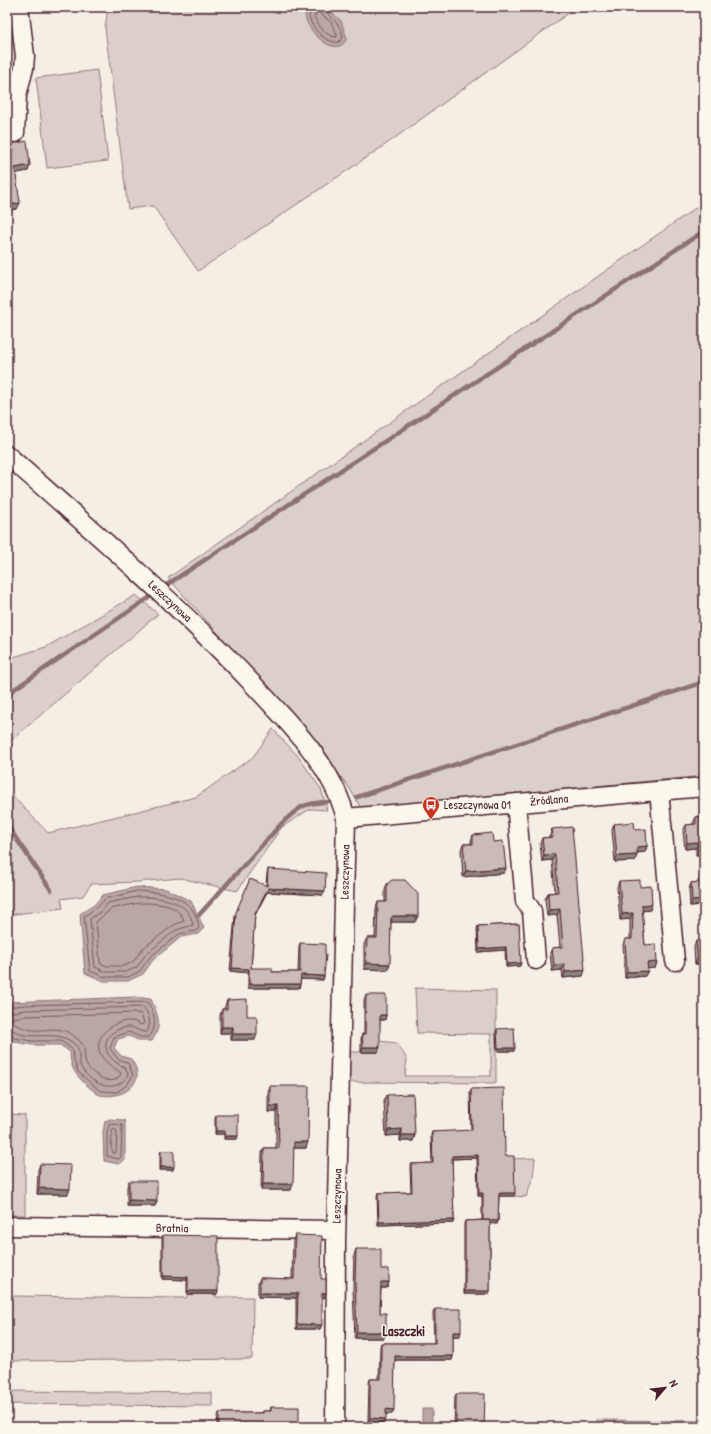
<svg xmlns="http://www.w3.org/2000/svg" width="711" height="1434" viewBox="0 0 711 1434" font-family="'Patrick Hand',sans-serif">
	<rect width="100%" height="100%" fill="#f4eee4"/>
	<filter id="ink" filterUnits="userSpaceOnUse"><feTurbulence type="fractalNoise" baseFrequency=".025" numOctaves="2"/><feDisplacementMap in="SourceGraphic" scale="8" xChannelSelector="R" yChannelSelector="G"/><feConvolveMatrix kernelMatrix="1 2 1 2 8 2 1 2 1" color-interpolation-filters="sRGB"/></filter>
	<g filter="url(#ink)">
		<path fill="#dbd0c9" stroke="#92787a" d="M108 7H577L385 145 198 271 153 206 128 209 105 28Z
			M97 70 108 161 47 168 36 78Z
			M704 202V776L434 801 362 810 350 789 305 729 168 578Z
			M136 595 158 614 7 744V659L46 647Z
			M273 729 298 756 321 789 327 810 310 809 282 827 237 891 180 878 138 882 91 884 83 896 61 899 63 908 7 915V790L48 833 196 797 253 757Z
			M415 988 496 990V1083L349 1082V1052H378V1041L397 1043 407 1059 405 1076H491V1034L417 1033Z
			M7 1114 25 1115V1215H7Z
			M535 1158 533 1177 526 1197 514 1196 513 1159Z
			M187 1294H216V1297H253L252 1359 7 1361V1296L186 1298Z
			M7 1391 212 1393V1406L7 1404Z
			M597 1420 704 1421V1427H597Z"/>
		<path fill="#baa7a5" stroke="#8d7174" d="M312 7H326L341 21 347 38C337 62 303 29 305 12Z
			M137 887 166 889 191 901 204 928 198 934 181 937 153 960 143 974 128 981H104L85 973 80 914 94 905 103 895Z
			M135 997 151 999C158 1016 163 1024 152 1041H140L129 1036 118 1039 114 1048 121 1056 131 1059C134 1064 138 1070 137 1076 134 1093 113 1098 100 1095 96 1094 93 1090 90 1088 77 1077 70 1069 70 1052L60 1045H32L10 1041C6 1031 4 1013 9 1002Z
			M110 1119 124 1120 125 1123V1160L119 1164 104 1161 103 1132 105 1121Z
			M422 1409H432V1425H422Z"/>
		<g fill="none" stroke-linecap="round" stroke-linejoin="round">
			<path stroke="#77555c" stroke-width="1" d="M313 7 309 16C311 28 326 44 339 42L343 38C342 22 326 16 324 7
				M318 12 331 22 337 35V37C326 37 319 26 314 17Z
				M138 891C164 893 195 895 199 928L196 931 179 934 150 957 140 971 128 977H105L90 971 84 916 97 908 105 899Z
				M138 897C159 897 189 899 193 925L176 930 146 954 137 967 126 972H106L95 967 90 919 100 912 108 903Z
				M139 903C154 903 179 903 184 921L174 925 143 948 133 962 124 966H107L100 963 96 922 111 909Z
				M7 1007 24 1005 147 1002C155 1012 158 1027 149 1037H140L129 1032 114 1037 110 1049 118 1059 128 1063 133 1075 127 1085 117 1092 100 1091 78 1072 74 1060 73 1050 61 1041H32L14 1038 7 1034
				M7 1013 25 1010 143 1007C149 1013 152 1024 147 1032 140 1033 134 1026 127 1027 98 1032 100 1058 125 1067L128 1074C118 1095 93 1086 82 1069 78 1062 80 1055 78 1048 64 1030 44 1038 24 1035 18 1034 14 1029 7 1029
				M7 1019 25 1016 135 1013 141 1014 144 1023 141 1025C138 1023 134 1021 130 1021 114 1020 91 1037 101 1055 106 1064 114 1067 121 1073 115 1089 94 1076 87 1066 83 1059 86 1051 83 1045 80 1040 74 1036 69 1033 59 1026 44 1031 33 1030 23 1029 16 1023 7 1023
				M110 1124 122 1125 121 1157 118 1159 107 1156V1132Z
				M113 1129 117 1131 116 1152 114 1154 111 1148Z"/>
			<path stroke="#8d7174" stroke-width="4.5" d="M162 588 704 231
				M7 694 156 593
				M357 797 704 682
				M7 825 51 890
				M199 915 282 823C300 807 302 803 327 802"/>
			<defs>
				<path id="minor" d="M15 133 17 95 24 68 25 56 19 7
					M7 455C90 528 174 601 250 681 287 721 332 764 346 818L336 1243 335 1427
					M659 791 675 961
					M516 803 525 901 532 911 536 960
					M346 818 704 787
					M7 1226 336 1230"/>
			</defs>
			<use href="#minor" stroke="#4a1f2b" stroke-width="21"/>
			<use href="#minor" stroke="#fbf7ec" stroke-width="18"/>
		</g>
		<path fill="#aea19d" stroke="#4a1f2b" d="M11 144 30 165 28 171 16 173 17 209 7 210V153H9L8 149Z
			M704 816V855H696V848L685 849 683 831 686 825 694 824 693 823 696 817Z
			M614 824 635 830 647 846 645 852 637 853 635 861 615 862 612 830Z
			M552 829 583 976 563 978 562 970 552 971 550 953 552 948 560 947 557 915 547 916 545 899 548 893 555 892 552 860 542 861 540 844 542 838 550 837V835Z
			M473 835 493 842 506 868 504 873 463 877 461 850 463 844H471V841Z
			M268 869 323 895 267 892 255 915 251 968 272 972H298L299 946 300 943 324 976 323 980 301 979 300 984 299 988H248V973L230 971 235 916 250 879 266 886 267 873Z
			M701 874H704V913H701V905L690 906 689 889 691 883 699 882V880Z
			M619 881 640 887 650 910 642 911 645 945 657 962 655 968H647L645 976 625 978 623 945 625 939H630V919L620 920 617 887Z
			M387 884 415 922H391L388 970 364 969V944L367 938H375L376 908 378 902H385V890Z
			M519 924 520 966 506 967 505 950 478 952 477 929 478 926Z
			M704 938V964H695L694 947 696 941 704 940Z
			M366 995 386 1015 385 1020H380L378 1052H361V1039L362 1034H364V1000Z
			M227 1000 247 1016 255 1040H231V1033H220V1015L222 1009H224Z
			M497 1029 514 1051H497L496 1032Z
			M270 1086 306 1148H293L291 1190H261L262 1153 264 1148H276V1112H268V1092Z
			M471 1089 505 1156 514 1196H499L498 1221 497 1224 490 1223V1291L489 1294H464V1224L465 1221 482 1220V1196H478L477 1158 452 1159 454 1220 453 1223 378 1225 377 1196 378 1193 411 1192 410 1167 411 1164 432 1163 431 1135 432 1132 471 1131 470 1092Z
			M387 1095 415 1135 413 1141H400V1135L386 1136 384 1101Z
			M216 1115 237 1139H224V1134H215V1118Z
			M161 1151 173 1170H160V1154Z
			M40 1164 68 1194H37L38 1170Z
			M129 1181 157 1201 155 1206H127V1187Z
			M163 1235 217 1294H187V1280L162 1279V1238Z
			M295 1235 321 1279 324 1298H322L320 1329H296V1298L258 1297V1283L260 1278 292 1279 293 1240Z
			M356 1249 381 1269 389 1282 387 1288H381L380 1313 384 1338H355L353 1289 354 1255Z
			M435 1309 460 1336H453V1356L452 1360H395L392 1414H386L384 1423 368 1422 369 1383 370 1379H379L380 1347 381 1343H434L433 1313Z
			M456 1394 484 1427H454L455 1397Z
			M271 1407 299 1427H217L218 1417 219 1413H262L263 1411H270Z"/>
		<path fill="#8d837f" stroke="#4a1f2b" d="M30 165 28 171 13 174 15 168Z
			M20 203 17 209 7 210V205Z
			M698 842 696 848 685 849 687 843Z
			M647 846 645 852 634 853 637 847Z
			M698 849H704V855H696Z
			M555 854 552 860 542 861 544 855Z
			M637 855 635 861 615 862 617 856Z
			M506 868 504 873 463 877 466 871Z
			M268 888 325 891 323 895 267 892 254 917Z
			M703 900 701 905 690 906 692 901Z
			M652 904 650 910 640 911 642 905Z
			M704 907V913H701Z
			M560 909 557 915 547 916 549 910Z
			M633 913 630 919 620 920 622 914Z
			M393 916H418L415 922H391V918Z
			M506 947 505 950 478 952 479 949Z
			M698 958H704V964H695Z
			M657 962 655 968 645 969 647 963Z
			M366 963 390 964 388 970 364 969Z
			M521 963 520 966 506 967 507 964Z
			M564 964 562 970 552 971 554 965Z
			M232 968 249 969 248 973 230 971Z
			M585 970 583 976 563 978 565 972Z
			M648 971 645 976 625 978 627 972Z
			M301 975 324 976 323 980 299 979Z
			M249 984H300L299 988H248Z
			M380 1015H386L385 1020 378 1019Z
			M222 1027H233L231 1033H220Z
			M233 1034H257L255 1040H231Z
			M363 1047H380L378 1052H361Z
			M498 1048H515L514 1051H497Z
			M270 1106H278L276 1112H268Z
			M402 1129 400 1135 386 1136 388 1130Z
			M216 1131H225L224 1134H215Z
			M402 1135H415L413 1141H400Z
			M225 1136H238L237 1139H224Z
			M294 1142H308L306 1148H291Z
			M478 1155 477 1158 451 1159 452 1156Z
			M161 1167H174L173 1170H160Z
			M263 1184H293L291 1190H261Z
			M39 1188 70 1189 68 1194H37Z
			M479 1193H483L482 1196H478Z
			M499 1193H515L514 1196H498Z
			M129 1200 157 1201 155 1206H127Z
			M454 1220 453 1223 378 1225 379 1222Z
			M483 1220 498 1221 497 1224 482 1223Z
			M163 1276 188 1277 187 1280 162 1279Z
			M381 1282H389L387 1288H378Z
			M188 1291H218L217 1294H187Z
			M465 1291H490L489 1294H464Z
			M260 1293H298L296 1298 258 1297Z
			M322 1293H326L324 1298H320Z
			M297 1324 322 1325 320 1329H296Z
			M357 1332H386L384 1338H355Z
			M453 1332H461L460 1336H452Z
			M395 1356H453L452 1360H393Z
			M386 1409 394 1410 392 1414H384Z
			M370 1418 386 1419 384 1423 368 1422Z"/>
		<path fill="#cabbb6" stroke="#4a1f2b" d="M27 141 30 165 15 168 20 203 7 205V153H12L11 144Z
			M704 816V849H698V842L687 843 686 825 696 824V817Z
			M634 822 635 830 646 829 647 846 637 847V855L617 856 614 824Z
			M572 827 585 970 565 972 564 964 554 965 552 948 563 947 560 909 549 910 548 893 558 892 555 854 544 855 542 838 553 837 552 829Z
			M492 833 493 842 503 841 506 868 466 871 463 844H473V835Z
			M268 869 326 873 325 891 268 888 255 914 251 968H272V972H300V943L325 944V954H326L324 976 301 975 300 984H249V969L232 968 236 912 250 879 267 886Z
			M701 874H704V907L703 900 692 901 691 883 701 882Z
			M392 880H405L418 894V916H393L391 918 390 964 366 963 367 938H377L378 902H387V884Z
			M640 880V887L651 886 652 904 642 905 644 935 645 945 656 944 657 962 647 963 648 971 627 972 625 939H632L633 913 622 914 619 881Z
			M519 924 521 963 507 964 506 947 479 949 478 926Z
			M704 940V958H698L696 941Z
			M366 995H386V1015H380V1047H363L362 1034H365Z
			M247 999V1016H257V1034H233V1027H222V1009H227V1000Z
			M514 1028 515 1048H498L497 1029Z
			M270 1086H309L308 1142H294L293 1184H263L264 1148H279L278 1106H270Z
			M504 1088 505 1156H514L515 1193H499L498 1221 483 1220V1193H479L478 1155 452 1156 454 1220 379 1222 378 1193 412 1192 411 1164 433 1163 432 1132 472 1130 471 1089Z
			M413 1094 415 1135H402V1129L388 1130 387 1095Z
			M216 1115H238V1136H225V1131H216Z
			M161 1151H174V1167H161Z
			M40 1164 71 1165 70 1189 39 1188Z
			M129 1181H157V1201L129 1200Z
			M490 1220V1291H465V1221Z
			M163 1235 218 1236V1291H188V1277L163 1276Z
			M295 1235 322 1236 321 1279H326V1293H322V1325L297 1324 298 1293H260V1278L294 1279Z
			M356 1249H381V1269H389V1282H381L380 1313H386V1332H357L355 1283Z
			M435 1309H461V1332H453V1356H395L394 1410 386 1409V1419L370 1418V1379H381V1343H435Z
			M456 1394H485L484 1427H456Z
			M271 1407H299V1427H219V1413H263V1411H271Z"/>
	</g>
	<defs>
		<symbol id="bus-pin" viewBox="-11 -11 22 30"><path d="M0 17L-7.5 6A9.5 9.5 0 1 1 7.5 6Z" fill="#c8321e" stroke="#fbf7ec"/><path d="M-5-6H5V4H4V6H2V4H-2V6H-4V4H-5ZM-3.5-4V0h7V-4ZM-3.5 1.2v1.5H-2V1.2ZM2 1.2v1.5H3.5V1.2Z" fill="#fff"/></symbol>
	</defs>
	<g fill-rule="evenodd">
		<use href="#bus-pin" x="421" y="795" width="20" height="27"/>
	</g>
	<g text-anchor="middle" stroke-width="3" stroke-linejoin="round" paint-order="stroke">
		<g font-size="12" fill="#4a1f2b" stroke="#fbf7ec">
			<text transform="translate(170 601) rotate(43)" y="4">Leszczynowa</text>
			<text transform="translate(549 800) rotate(-5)" y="4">Źródlana</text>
			<text transform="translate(345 872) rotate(-89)" y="4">Leszczynowa</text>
			<text transform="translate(337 1196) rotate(-89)" y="4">Leszczynowa</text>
			<text transform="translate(172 1228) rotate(1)" y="4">Bratnia</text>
		</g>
		<g font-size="12" fill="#4a1f2b" stroke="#fbf7ec" text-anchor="start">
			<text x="444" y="809">Leszczynowa 01</text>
		</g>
		<g font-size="14" font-weight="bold" fill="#4a1f2b" stroke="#fbf7ec">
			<text x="404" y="1336">Laszczki</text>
		</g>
	</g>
	<rect width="711" height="1434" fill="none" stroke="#fbf7ec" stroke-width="24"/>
	<rect x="12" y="12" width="687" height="1410" fill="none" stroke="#4a1f2b" stroke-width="1.5" filter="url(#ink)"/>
	<g transform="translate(665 1388) rotate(62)" stroke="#fbf7ec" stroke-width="3" paint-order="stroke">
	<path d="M0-3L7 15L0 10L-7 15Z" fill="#4a1f2b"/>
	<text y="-6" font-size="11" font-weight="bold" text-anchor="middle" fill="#4a1f2b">N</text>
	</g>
</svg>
